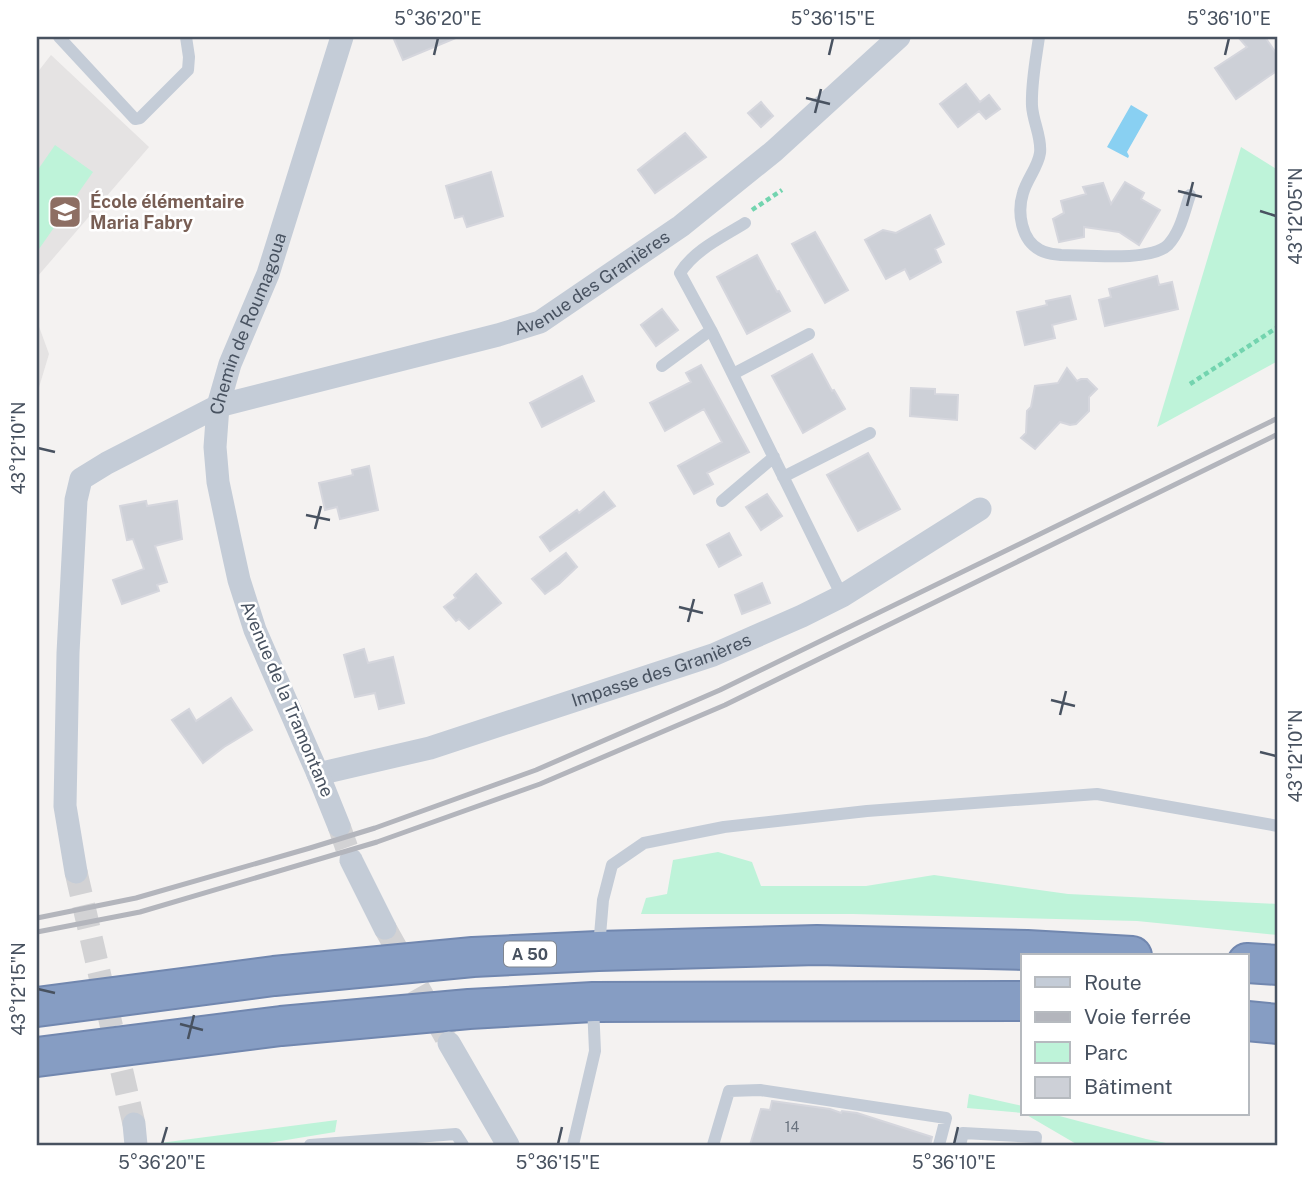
<svg xmlns="http://www.w3.org/2000/svg" width="1315" height="1182" viewBox="0 0 1315 1182" font-family="'Public Sans',sans-serif">
	<rect width="100%" height="100%" fill="#f4f2f1"/>
	<path fill="#e5e3e3" d="M51 55 149 147 37 277V73Z
		M37 321 49 354 37 394Z"/>
	<path fill="#bef3d9" d="M55 145 93 172 39 249 37 247V171Z
		M1241 147 1278 170V361L1157 427Z
		M718 852 752 862 761 886H866L934 875 1068 894 1278 904V935L1137 921 853 914H641L646 898 667 894 673 860Z
		M969 1094 1023 1106V1113L967 1108Z
		M1025 1114H1052L1146 1139 1176 1145H1078Z
		M337 1120 335 1132 256 1145H160V1143Z"/>
	<path fill="#89d0f2" d="M1131 105 1148 115 1127 152 1129 156 1128 158 1107 147Z"/>
	<path fill="#cdd0d7" stroke="#d5d6dd" stroke-width="2" d="M393 37H458L403 60Z
		M1238 37H1265L1278 56V70L1236 99 1215 68 1247 47Z
		M966 84 980 102 989 95 1000 109 986 119 979 111 958 127 940 104Z
		M761 102 773 116 761 127 748 113Z
		M685 133 706 157 655 193 638 170Z
		M491 172 503 216 467 227 463 216 455 218 446 186Z
		M1125 182 1144 193 1141 199 1160 210 1139 245 1119 232 1084 227V237L1059 242 1053 219 1064 213 1061 201 1086 194 1083 187 1103 183 1111 204Z
		M930 215 944 244 935 249 941 262 910 279 905 269 886 279 865 240 883 230 896 233Z
		M815 232 848 290 825 303 792 244Z
		M757 255 777 292 779 291 790 311 747 334 717 277Z
		M1157 276 1159 285 1172 282 1178 309 1105 326 1099 300 1111 297 1109 289Z
		M1070 296 1076 319 1052 325 1055 338 1025 345 1017 312 1047 305 1046 301Z
		M662 309 678 330 656 346 641 325Z
		M812 354 832 391 834 390 845 409 803 433 772 376Z
		M701 365 749 452 707 473 713 484 694 494 678 466 722 442 704 409 665 431 650 403 691 382 686 373Z
		M1067 368 1077 381 1081 379H1087L1097 389 1089 397V411L1076 424 1070 425 1060 422 1035 449 1021 438 1026 433 1027 411 1031 407 1035 386 1058 383Z
		M582 376 594 401 542 427 530 403Z
		M911 388 935 389V394L958 395 957 420 910 416Z
		M868 453 900 509 858 531 827 475Z
		M369 466 378 510 340 519 337 507 325 510 319 483 353 475 352 470Z
		M604 492 615 506 550 551 540 537 577 510 579 513Z
		M767 494 782 516 761 530 746 507Z
		M146 501 147 506 177 501 182 539 155 546 167 582 157 585 159 591 122 604 113 580 144 569 133 539 127 540 120 506Z
		M729 533 741 555 719 567 707 545Z
		M566 553 577 567 559 584 545 594 532 579Z
		M476 574 501 603 469 629 459 619 456 621 444 607 456 598 454 595Z
		M762 583 770 603 742 614 735 595Z
		M364 649 368 663 393 657 404 703 379 709 375 693 355 697 344 655Z
		M231 698 252 730 224 747 203 763 172 720 189 709 196 721Z
		M772 1101 830 1109 841 1113 842 1111 857 1113 932 1137 930 1145H750L761 1109 770 1110Z"/>
	<g fill="none" stroke-linecap="round" stroke-linejoin="round">
		<path stroke="#d2d2d4" stroke-width="23" stroke-dasharray="23 11" stroke-linecap="butt" d="M339 826 351 860
			M76 872 134 1124
			M385 928 449 1043"/>
		<defs>
			<path id="motorway" d="M1247 963 1278 965
				M37 1007 274 976 473 957 598 951 817 945 1027 950 1132 956
				M1247 1021 1278 1024
				M37 1057 281 1026 469 1009 593 1002 1023 1001"/>
		</defs>
		<use href="#motorway" stroke="#7187af" stroke-width="42"/>
		<path stroke="#73d4af" stroke-width="4.5" stroke-dasharray="5 3.5" stroke-linecap="butt" d="M752 210 782 190
			M1190 384 1278 327"/>
		<path stroke="#c4ccd7" stroke-width="12" d="M59 37 135 119 140 118 188 70 189 57 186 37
			M1039 37C1036 59 1031 83 1032 106 1033 122 1042 138 1040 153 1038 167 1027 179 1023 193 1017 212 1021 240 1040 250 1047 254 1053 254 1061 255 1085 255 1151 262 1168 245 1181 231 1184 212 1190 195
			M745 223C723 237 694 250 680 273L711 330 842 596
			M662 366 711 330
			M733 374 809 334
			M783 477 870 433
			M722 501 774 457
			M599 947 603 900 612 865 644 843 724 827 867 811 1097 794 1278 826
			M310 1145 456 1134 463 1145
			M573 1145 595 1051 593 1006
			M713 1145 729 1091 760 1090 946 1118 939 1145
			M960 1145 963 1133 1036 1137 1035 1145"/>
		<g stroke="#c4ccd7" stroke-width="23">
			<path id="s1" d="M318 774 430 748 713 655 802 616 842 596 980 509"/>
			<path id="s2" d="M339 826 318 774 255 630 239 580 230 539 218 482 215 447 218 406 230 364 268 274 342 37"/>
			<path d="M351 860 385 928"/>
			<path id="s3" d="M76 872 65 806 68 653 76 500 81 479 107 463 218 406 498 335 540 322 681 226 774 151 899 37"/>
			<path d="M449 1043 508 1145"/>
			<path d="M134 1124 136 1145"/>
		</g>
		<use href="#motorway" stroke="#869dc3" stroke-width="38"/>
		<path stroke="#b3b5bc" stroke-width="5" d="M37 918 136 898 310 848 375 828 536 770 720 690 1278 418
			M37 932 140 912 377 842 540 784 725 705 1278 434"/>
	</g>
	<path fill="none" stroke="#485260" stroke-width="2.5" d="M434 55 438 38M829 55 833 38M1225 55 1229 38M806 98 830 104M815 113 821 89M1178 191 1202 197M1187 206 1193 182M1260 211 1276 216M38 448 55 452M306 515 330 520M315 529 321 506M679 607 703 613M688 622 694 599M1051 700 1075 706M1060 715 1066 691M1260 752 1276 756M38 989 55 993M180 1024 203 1030M188 1039 194 1015M162 1144 167 1127M558 1144 562 1127M954 1144 958 1127"/>
	<defs>
		<symbol id="school-square" viewBox="-11 -11 22 22"><rect x="-9" y="-9" width="18" height="18" rx="4" fill="#8d6e63" stroke="#fff"/><path d="M0-5L7-2L0 1L-7-2ZM-4 1L0 2.5L4 1V4Q0 6-4 4Z" fill="#fff"/></symbol>
	</defs>
	<g fill-rule="evenodd">
		<use href="#school-square" x="46" y="193" width="38" height="38"/>
	</g>
	<g text-anchor="middle" stroke-width="5" stroke-linejoin="round" paint-order="stroke">
		<g font-size="14" fill="#69727e">
			<text x="792" y="1132">14</text>
		</g>
		<rect fill="#fff" stroke="#7f8690" stroke-width="2" x="504" y="941.5" width="52" height="25" rx="5"/>
		<g font-size="16" font-weight="bold" fill="#485260">
			<text x="530" y="960">A 50</text>
		</g>
		<g font-size="18" font-weight="bold" fill="#785e54" stroke="#fff" text-anchor="start">
			<text x="90" y="208">École élémentaire<tspan x="90" dy="21">Maria Fabry</tspan></text>
		</g>
		<g font-size="18" fill="#485260" stroke="#fff">
			<text dy="6" stroke="none"><textPath href="#s3" startOffset="947">Avenue des Granières</textPath></text>
			<text dy="6" stroke="none"><textPath href="#s2" startOffset="530">Chemin de Roumagoua</textPath></text>
			<text dy="6" stroke="none"><textPath href="#s1" startOffset="359">Impasse des Granières</textPath></text>
			<text transform="translate(287 699) rotate(67)" y="6">Avenue de la Tramontane</text>
		</g>
	</g>
	<rect width="1315" height="1182" fill="none" stroke="#ffffff" stroke-width="77"/>
	<rect x="1021" y="954" width="228" height="161" fill="#ffffff" stroke="#b6babf" stroke-width="2"/>
	<rect x="1035" y="977" width="35" height="10" fill="#c4ccd7" stroke="#b6babf" stroke-width="2"/>
	<text x="1084" y="990" font-size="21" fill="#485260">Route</text>
	<rect x="1035" y="1012" width="35" height="10" fill="#b3b5bc" stroke="#b6babf" stroke-width="2"/>
	<text x="1084" y="1024" font-size="21" fill="#485260">Voie ferrée</text>
	<rect x="1035" y="1042" width="35" height="21" fill="#bef3d9" stroke="#b6babf" stroke-width="2"/>
	<text x="1084" y="1060" font-size="21" fill="#485260">Parc</text>
	<rect x="1035" y="1077" width="35" height="21" fill="#cdd0d7" stroke="#b6babf" stroke-width="2"/>
	<text x="1084" y="1094" font-size="21" fill="#485260">Bâtiment</text>
	<rect x="38" y="38" width="1238" height="1106" fill="none" stroke="#485260" stroke-width="2.5"/>
	<g font-size="18" text-anchor="middle" fill="#485260">
		<text x="438" y="25">5°36'20"E</text>
		<text x="833" y="25">5°36'15"E</text>
		<text x="1229" y="25">5°36'10"E</text>
		<text transform="translate(1296 216) rotate(-90)" y="6">43°12'05"N</text>
		<text transform="translate(19 448) rotate(-90)" y="6">43°12'10"N</text>
		<text transform="translate(1296 756) rotate(-90)" y="6">43°12'10"N</text>
		<text transform="translate(19 989) rotate(-90)" y="6">43°12'15"N</text>
		<text x="162" y="1169">5°36'20"E</text>
		<text x="558" y="1169">5°36'15"E</text>
		<text x="954" y="1169">5°36'10"E</text>
	</g>
</svg>
